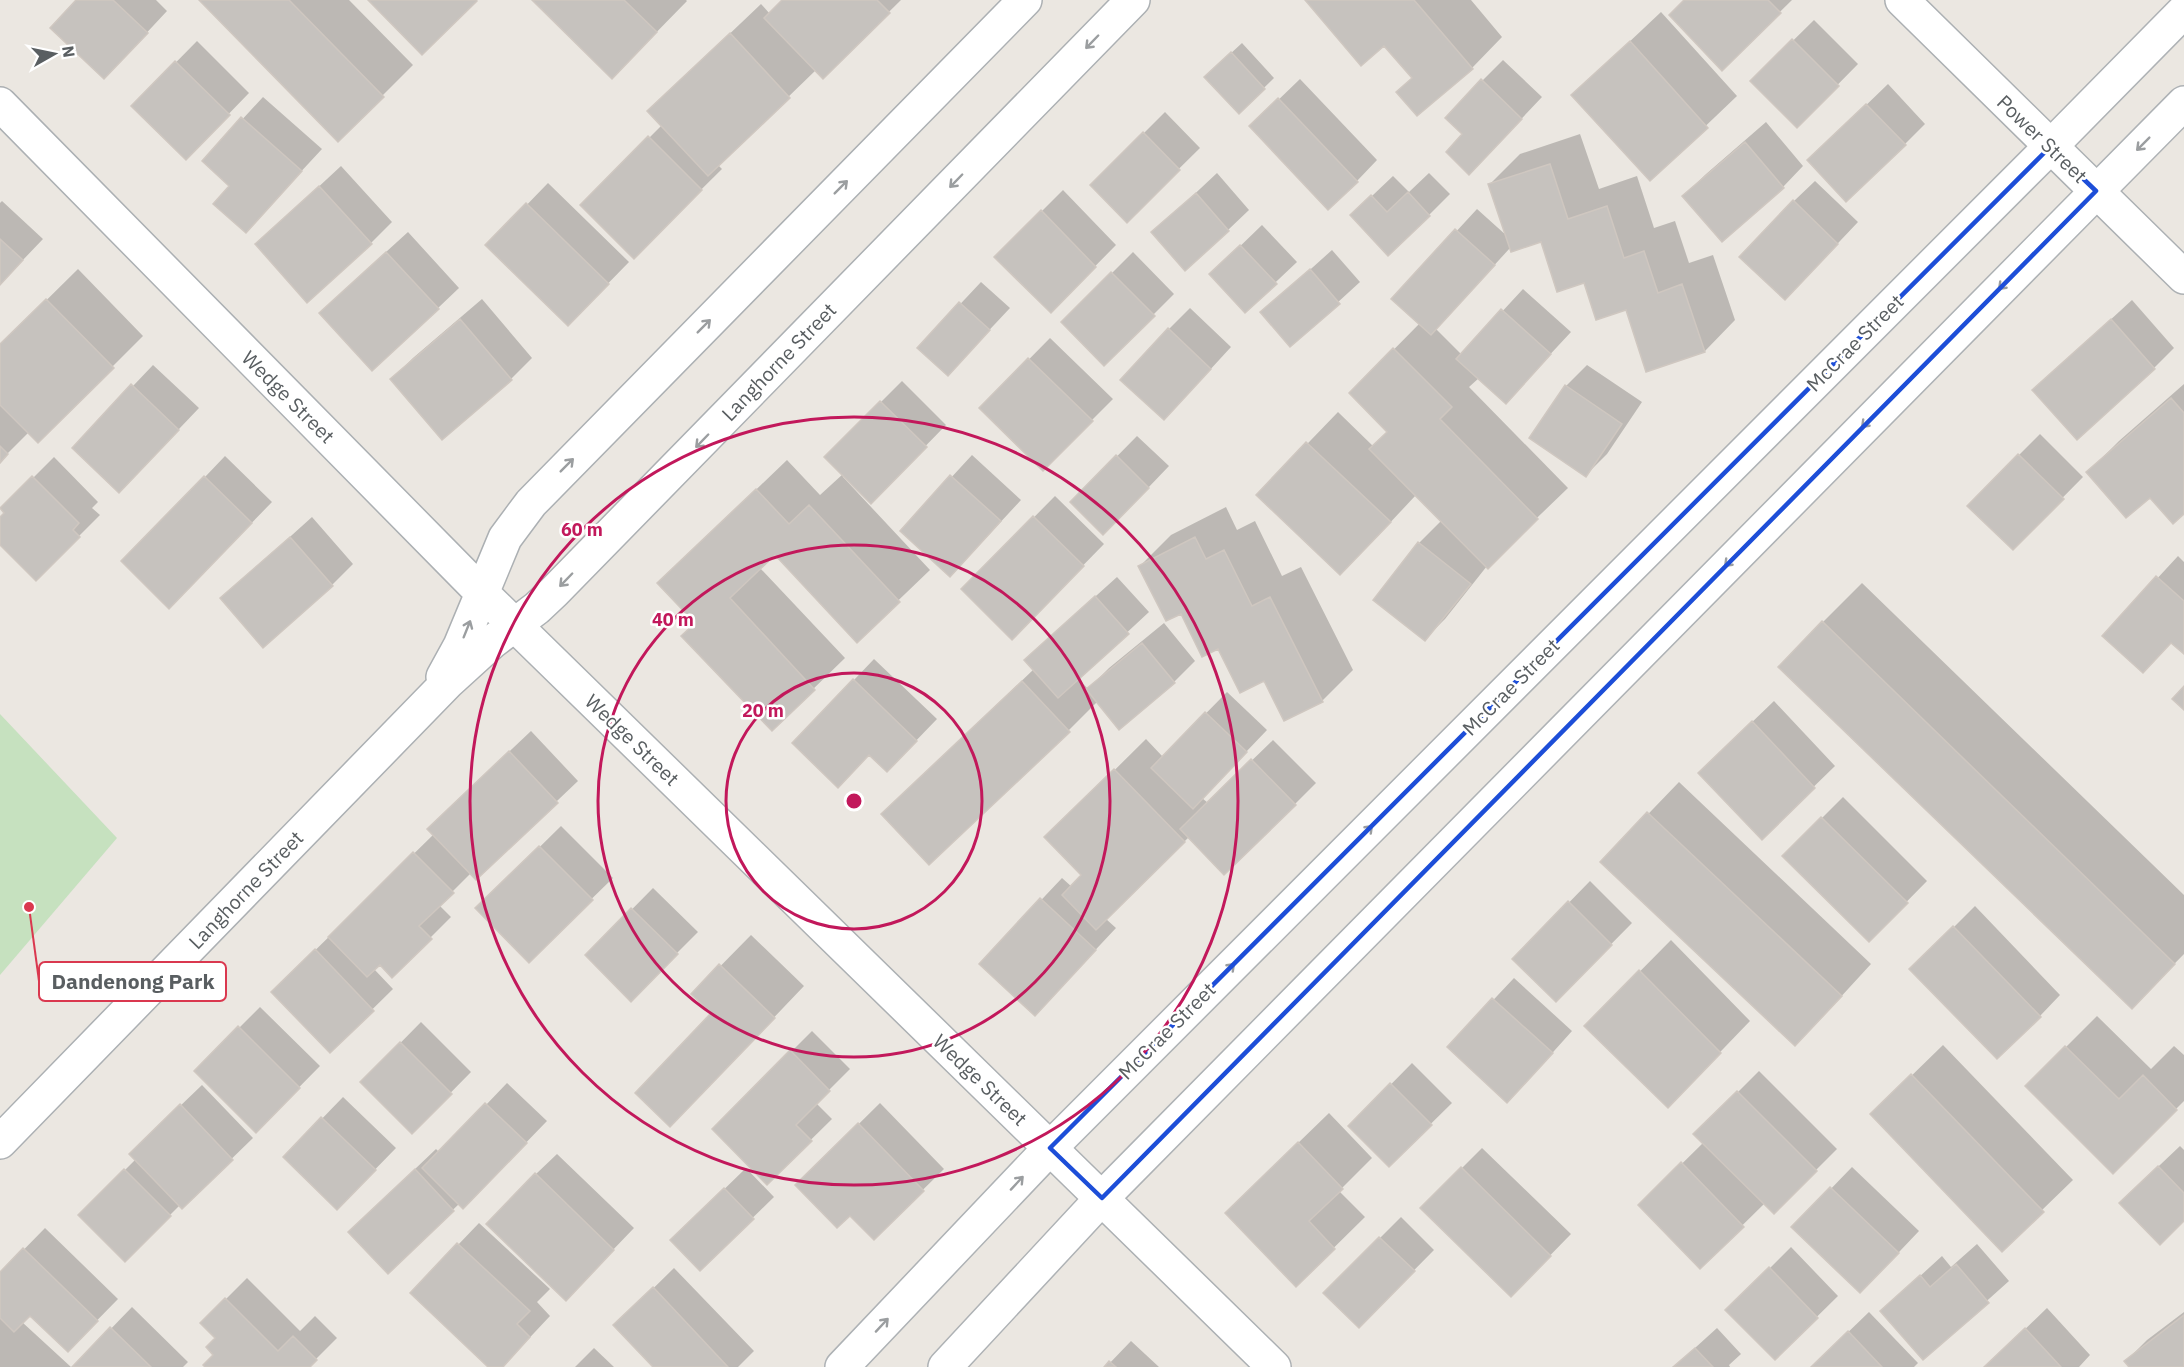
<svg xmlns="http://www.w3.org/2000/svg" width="2184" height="1367" viewBox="0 0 2184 1367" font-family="'IBM Plex Sans',sans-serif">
	<rect width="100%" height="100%" fill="#ebe7e1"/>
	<path fill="#c6e1bf" d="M0 714 117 838 0 975Z"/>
	<path fill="#0003" d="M78 0H156L167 11 125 56Z
		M201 0H349L413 65 338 140Z
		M534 0H686L687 1 643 46Z
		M784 0H901L823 77 816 70 718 165 722 169 634 256 582 205 662 125 680 81 761 4 770 14Z
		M1307 0H1471L1502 37 1472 68 1398 92 1413 77 1385 44Z
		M1686 0H1792L1722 69Z
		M1661 12 1737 96 1650 179 1573 95Z
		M1814 20 1858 64 1797 126 1752 81Z
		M197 41 249 93 186 158 133 106Z
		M1242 43 1274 78 1239 112 1216 67Z
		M1503 60 1542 97 1490 152 1464 134 1482 81Z
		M1300 79 1377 160 1357 181 1272 106Z
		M1888 84 1925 124 1905 144 1830 140Z
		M263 97 322 149 246 231 231 186 204 161Z
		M1165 112 1200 148 1127 220 1092 185Z
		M1766 122 1803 166 1783 187 1684 196 1705 175Z
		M1580 134 1599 189 1637 176 1654 228 1675 221 1689 263 1713 255 1735 320 1705 351 1627 308 1585 282 1542 241 1510 248 1436 329 1462 355 1523 289 1571 332 1506 402 1479 378 1469 387 1568 488 1487 566 1445 619 1425 639 1375 599 1419 543 1442 520 1416 495 1371 543 1258 495 1338 412 1374 447 1389 432 1351 393 1420 323 1394 299 1477 209 1507 236 1489 185 1520 154Z
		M341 166 392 222 371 243 257 244Z
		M1217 173 1249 210 1228 230 1153 233Z
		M1429 173 1450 194 1429 215H1352L1393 176 1409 192Z
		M1815 181 1858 222 1806 277 1794 201Z
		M548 183 629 262 589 303 488 245Z
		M1063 190 1116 245 1051 311 996 257Z
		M2 201 43 239 0 284V203Z
		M1262 225 1297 262 1245 311 1232 254Z
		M408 232 459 288 438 308 342 292Z
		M1332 250 1360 282 1291 345 1263 312Z
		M1133 252 1174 294 1104 364 1063 322Z
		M78 269 143 336 38 441 29 432 0 461V346Z
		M981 282 1010 308 948 374 919 348Z
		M482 299 532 358 511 379H392L413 358Z
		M2132 300 2174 348 2154 368 2034 390Z
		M1190 308 1231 347 1185 397 1169 329Z
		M1050 338 1113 399 1043 469 981 408Z
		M153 365 199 408 140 470 74 448Z
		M1587 365 1642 402 1607 454 1586 475 1531 437 1566 386Z
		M902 381 946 425 871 502 844 476 843 477 930 570 857 640 775 553 760 568 845 658 772 729 696 623 690 553 787 460 820 495 843 474 826 457Z
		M2184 384V512L2150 495 2088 472 2119 441Z
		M2040 434 2083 477 2013 548 1969 505Z
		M1137 436 1169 466 1124 513 1072 502Z
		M972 455 1021 500 971 554 902 531Z
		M225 456 272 502 190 586 205 477Z
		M54 457 98 502 92 508 100 515 36 579 0 543V519L6 513 2 509Z
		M1055 496 1104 544 1012 638 963 589Z
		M1226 507 1237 530 1255 521 1282 576 1301 567 1353 670 1322 701 1265 679 1219 647 1182 612 1140 566 1171 535Z
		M312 517 353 564 332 585 222 598Z
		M2178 556 2184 562V652L2172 642 2104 636Z
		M1117 577 1149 612 1078 678 1088 689 1109 668 1164 623 1195 661 1174 682 1119 728 1098 701 1068 731 883 814 1034 669 1047 640Z
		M1862 583 2184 895V954L2132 1007 1823 622Z
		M874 659 937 719 908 749 870 754 854 680Z
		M1227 692 1267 730 1202 798 1208 803 1273 740 1316 783 1295 804 1190 836 1106 919 1116 928 1055 993 981 964 1062 878 1072 887 1083 875 1047 837 1146 739 1163 757Z
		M1774 701 1835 766 1762 837 1721 752Z
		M531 731 578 781 476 878 471 873 439 905 451 917 392 976 380 963 374 969 393 989 330 1051 294 971 434 834 450 808Z
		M1679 782 1871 964 1826 1013 1602 862Z
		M1843 797 1927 881 1869 940 1784 856Z
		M561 826 613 878 529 960 478 908Z
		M1590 881 1632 923 1556 1000 1514 959Z
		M653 888 698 932 631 999 587 955Z
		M1975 906 2060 995 2040 1016 1912 969Z
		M751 935 804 986 701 1094 713 1013 693 994Z
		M1671 940 1750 1021 1698 1075 1586 1026Z
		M1514 978 1572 1031 1528 1080 1449 1047Z
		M260 1007 320 1066 256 1131 196 1071Z
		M2097 1016 2151 1069 2174 1046 2184 1055V1101L2113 1172 2027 1086Z
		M421 1022 471 1072 412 1132 362 1082Z
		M812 1031 850 1069 816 1103 832 1119 767 1183 714 1129Z
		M1943 1045 2073 1180 2042 1210 1903 1084Z
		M1412 1063 1452 1103 1389 1165 1350 1126Z
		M1759 1071 1837 1149 1774 1212 1765 1203 1700 1267 1640 1205 1704 1142 1696 1134Z
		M507 1083 547 1121 484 1186 460 1203 388 1272 371 1211 436 1149 440 1153Z
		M202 1085 253 1138 182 1207 180 1205 125 1260 80 1215 136 1159 152 1133Z
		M343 1097 396 1148 358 1187 285 1157Z
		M880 1103 944 1169 874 1238 850 1214 797 1185Z
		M1329 1113 1372 1158 1339 1191 1365 1217 1296 1285 1257 1183Z
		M2180 1146 2184 1150V1219L2142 1182Z
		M1482 1148 1571 1234 1532 1274 1422 1208Z
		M557 1154 634 1228 586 1278 536 1174Z
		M1852 1167 1919 1231 1881 1271 1794 1227Z
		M746 1168 774 1197 700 1269 672 1240Z
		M1401 1217 1434 1250 1359 1326 1325 1293Z
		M479 1223 550 1289 537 1302 550 1316 502 1367H490L412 1293Z
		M45 1228 118 1299 68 1350 30 1314 22 1322 71 1367H0V1274Z
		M1977 1244 2009 1281 1923 1358 1882 1311 1942 1256 1951 1267Z
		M1791 1247 1838 1296 1775 1358 1728 1310Z
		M674 1268 754 1351 738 1367H655L616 1325Z
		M247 1278 300 1331 315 1316 337 1338 308 1367H207L215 1355 217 1338 202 1323Z
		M132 1307 188 1362 183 1367H74Z
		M2047 1308 2090 1355 2079 1367H1986Z
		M1869 1312 1918 1363 1914 1367H1812Z
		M2184 1312V1367H2130L2126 1361 2147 1340Z
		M1717 1328 1741 1354 1729 1365 1730 1367H1674Z
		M1131 1341 1159 1367H1106Z
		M594 1348 614 1367H575Z"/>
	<path fill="#c6c2be" stroke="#cfc7c0" stroke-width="1.5" d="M76 0H113L148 33 104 79 50 28Z
		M199 0H289L384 97 338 142Z
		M368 0H476L477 1 422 55Z
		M532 0H624L657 32 612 79Z
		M782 0H877L890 13 823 79 764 18Z
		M1305 0H1414L1473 69 1417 116 1396 92 1412 78 1384 46 1361 66Z
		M1684 0H1768L1781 13 1722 71 1669 15Z
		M730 33 790 98 708 176 647 111Z
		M1792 39 1839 86 1797 128 1750 81Z
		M1630 41 1708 128 1650 181 1571 95Z
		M1231 52 1265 89 1239 114 1204 77Z
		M175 61 230 115 186 160 131 106Z
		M1481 79 1522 119 1469 175 1446 152 1462 134 1445 118Z
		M1278 98 1358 182 1328 210 1249 126Z
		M1866 104 1906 145 1846 202 1807 160Z
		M241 117 302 171 246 233 213 204 229 186 202 161Z
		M1143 132 1180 170 1127 223 1090 185Z
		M648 136 702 190 634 259 580 205Z
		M1745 142 1784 188 1722 242 1682 196Z
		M1550 164 1568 219 1607 206 1624 258 1644 251 1658 293 1682 284 1705 352 1646 372 1626 310 1596 320 1584 283 1557 292 1541 242 1511 252 1488 184Z
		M319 186 372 244 307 303 255 244Z
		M1408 192 1430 216 1388 256 1350 215 1371 195 1387 212Z
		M1196 193 1229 231 1185 271 1151 232Z
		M1793 200 1838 244 1785 300 1739 257Z
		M526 203 609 284 568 326 485 245Z
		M1041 210 1096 267 1051 313 994 257Z
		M1455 229 1495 265 1431 335 1391 299Z
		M0 239 23 260 0 285Z
		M1240 245 1277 284 1245 313 1209 274Z
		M386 252 439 309 372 371 319 313Z
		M1310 269 1340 304 1290 347 1260 312Z
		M1111 272 1155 316 1104 366 1061 322Z
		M46 299 114 368 38 443 0 405V344Z
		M959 302 990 330 948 376 917 348Z
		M1501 309 1551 354 1506 404 1456 359Z
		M460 319 512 380 442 440 390 379Z
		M2111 319 2155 369 2077 440 2032 390Z
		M1168 328 1211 369 1164 420 1120 380Z
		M1393 348 1452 407 1440 419 1538 519 1488 569 1369 449 1387 432 1349 393Z
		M1028 358 1093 421 1043 471 979 408Z
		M131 384 179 430 119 493 72 448Z
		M1565 385 1622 424 1586 477 1529 438Z
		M2171 398 2184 413V514L2173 524 2150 498 2126 518 2086 472Z
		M880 401 927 447 871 504 824 457Z
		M1306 442 1391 522 1340 575 1256 495Z
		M0 446 8 454 0 463Z
		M2018 454 2064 499 2013 550 1967 506Z
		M1116 455 1149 488 1103 535 1070 502Z
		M950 475 1001 521 950 577 900 531Z
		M32 476 79 523 73 530 80 537 36 581 0 545V517L4 513 0 508Z
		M204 476 252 523 169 609 121 561Z
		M756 489 789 524 809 505 900 602 857 643 775 555 730 598 815 690 772 731 681 636 695 623 657 583Z
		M1033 516 1084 566 1012 640 961 589Z
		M290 537 333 586 263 648 220 598Z
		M1195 537 1206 559 1224 550 1252 606 1270 597 1323 702 1284 721 1264 681 1240 693 1218 649 1202 657 1181 614 1166 621 1138 566Z
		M1418 542 1471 584 1425 641 1373 600Z
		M2156 576 2184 601V654L2171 643 2143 673 2102 636Z
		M1095 596 1129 634 1058 698 1024 660Z
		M1822 621 2175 964 2132 1009 1778 667Z
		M1142 643 1175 683 1119 730 1086 689Z
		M853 679 917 741 887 772 869 755 838 788 792 743Z
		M1022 681 1070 732 929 865 881 814Z
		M2184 686V710L2172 699Z
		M1205 712 1247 752 1193 809 1151 768Z
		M1752 721 1815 788 1762 840 1698 773Z
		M509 751 558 803 476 880 427 829Z
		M1251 759 1296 805 1224 875 1180 829Z
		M1114 769 1185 842 1096 930 1062 895 1081 875 1044 837Z
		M1647 812 1842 996 1795 1046 1600 862Z
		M1821 817 1908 903 1869 942 1782 856Z
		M539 846 593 900 529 963 475 908Z
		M413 852 454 893 419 926 432 939 392 978 380 965 367 977 328 937Z
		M1040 898 1096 950 1035 1016 979 964Z
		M1568 901 1612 945 1556 1002 1512 959Z
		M631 908 678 954 631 1002 585 955Z
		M1953 926 2041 1017 1997 1059 1909 969Z
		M315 949 374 1011 330 1053 271 992Z
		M719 964 775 1018 670 1127 635 1093 711 1013 691 994Z
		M1639 970 1721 1053 1668 1108 1584 1026Z
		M1492 998 1553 1053 1507 1103 1447 1047Z
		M238 1026 300 1088 256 1133 194 1071Z
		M400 1042 452 1094 412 1134 360 1082Z
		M2065 1046 2119 1099 2143 1075 2177 1110 2113 1174 2025 1086Z
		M790 1050 830 1091 796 1125 812 1141 767 1185 712 1129Z
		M1911 1074 2044 1212 2002 1252 1870 1114Z
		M1390 1083 1432 1125 1389 1167 1348 1126Z
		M1737 1091 1817 1171 1774 1214 1693 1134Z
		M485 1103 527 1143 463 1209 422 1168Z
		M180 1104 233 1160 182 1209 129 1154Z
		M321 1117 376 1170 337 1210 283 1157Z
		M858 1123 924 1191 874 1240 850 1216 837 1228 795 1185Z
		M1298 1142 1343 1189 1309 1221 1335 1249 1296 1287 1225 1213Z
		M1681 1162 1744 1227 1700 1269 1638 1205Z
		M2158 1166 2184 1193V1221L2160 1245 2119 1203Z
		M1461 1167 1551 1256 1511 1297 1420 1208Z
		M124 1169 171 1216 125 1262 78 1215Z
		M415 1169 454 1211 388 1274 348 1232Z
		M535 1173 614 1250 566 1301 486 1224Z
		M1830 1187 1899 1253 1860 1293 1791 1227Z
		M724 1188 754 1219 700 1271 670 1240Z
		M1379 1237 1415 1271 1359 1328 1323 1293Z
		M457 1243 530 1311 517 1324 530 1337 503 1367H488L410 1293Z
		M23 1248 98 1321 68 1352 30 1316 14 1332 0 1318V1272Z
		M1956 1264 1989 1303 1923 1360 1880 1311 1920 1275 1930 1287Z
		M1769 1267 1818 1318 1775 1360 1725 1310Z
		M653 1287 728 1367H653L613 1325Z
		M225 1298 278 1351 293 1336 317 1360 310 1367H205L203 1365 213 1355 206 1347 215 1338 200 1323Z
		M2184 1315V1367H2129L2124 1361Z
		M110 1327 151 1367H72Z
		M2025 1328 2061 1367H1984Z
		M1848 1331 1882 1367H1811Z
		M1695 1348 1713 1367H1673Z
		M1109 1361 1116 1367H1104Z"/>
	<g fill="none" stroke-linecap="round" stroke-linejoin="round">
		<defs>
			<path id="street" d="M1902 0 2184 277
				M0 104 481 592 1274 1367
				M443 677 460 646 505 538 531 503 1025 0
				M0 1142 448 682 492 642 537 608 554 592 1133 0"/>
			<path id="secondary" d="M842 1367 1050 1148 2050 147 2184 11
				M945 1367 1102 1198 2184 103"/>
		</defs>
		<use href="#street" stroke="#acb0b3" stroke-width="36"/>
		<use href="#secondary" stroke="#aeb2b5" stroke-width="36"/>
		<use href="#street" stroke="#fff" stroke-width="33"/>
		<use href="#secondary" stroke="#fff" stroke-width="33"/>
	</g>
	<defs><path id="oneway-shaft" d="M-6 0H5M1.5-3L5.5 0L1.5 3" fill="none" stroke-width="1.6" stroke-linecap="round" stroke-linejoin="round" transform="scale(1.5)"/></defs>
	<g stroke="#9b9ea0">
		<use href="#oneway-shaft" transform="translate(1092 42) rotate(134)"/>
		<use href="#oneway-shaft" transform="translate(2143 144) rotate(135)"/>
		<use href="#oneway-shaft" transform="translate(956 181) rotate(134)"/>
		<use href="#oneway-shaft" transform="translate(841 187) rotate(-45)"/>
		<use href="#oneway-shaft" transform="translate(2005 283) rotate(135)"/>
		<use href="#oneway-shaft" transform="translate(704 326) rotate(-45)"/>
		<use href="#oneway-shaft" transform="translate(1868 421) rotate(135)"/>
		<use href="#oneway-shaft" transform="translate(702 441) rotate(134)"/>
		<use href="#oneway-shaft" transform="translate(567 465) rotate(-45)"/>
		<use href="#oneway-shaft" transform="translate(1731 560) rotate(135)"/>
		<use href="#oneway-shaft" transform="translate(566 580) rotate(134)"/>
		<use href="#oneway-shaft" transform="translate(467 629) rotate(-68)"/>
		<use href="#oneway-shaft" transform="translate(1366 832) rotate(-45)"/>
		<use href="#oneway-shaft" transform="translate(1228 970) rotate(-45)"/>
		<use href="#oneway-shaft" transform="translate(1017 1183) rotate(-47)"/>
		<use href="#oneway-shaft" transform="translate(882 1325) rotate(-47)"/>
	</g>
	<path fill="none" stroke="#1d4ed8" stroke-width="4.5" stroke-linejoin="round" d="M2050 147 2096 191 1102 1198 1050 1148Z"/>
	<g fill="none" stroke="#c2185b" stroke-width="3">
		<circle cx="854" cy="801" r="128"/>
		<circle cx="854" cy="801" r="256"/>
		<circle cx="854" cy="801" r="384"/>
	</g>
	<g text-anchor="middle" stroke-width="5" stroke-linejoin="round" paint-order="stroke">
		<g font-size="20" fill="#595e61" stroke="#fff">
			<text transform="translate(2042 139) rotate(44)" y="7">Power Street</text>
			<text transform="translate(1855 343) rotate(-45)" y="7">McCrae Street</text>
			<text transform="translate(779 362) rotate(-46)" y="7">Langhorne Street</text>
			<text transform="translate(288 397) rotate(45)" y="7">Wedge Street</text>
			<text transform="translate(1511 687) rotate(-45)" y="7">McCrae Street</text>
			<text transform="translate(632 740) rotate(44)" y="7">Wedge Street</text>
			<text transform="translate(246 890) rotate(-46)" y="7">Langhorne Street</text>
			<text transform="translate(1167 1031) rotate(-45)" y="7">McCrae Street</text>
			<text transform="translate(980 1080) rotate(44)" y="7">Wedge Street</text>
		</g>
	</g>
	<circle cx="854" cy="801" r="9" fill="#c2185b" stroke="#fff" stroke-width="3"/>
	<g font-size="18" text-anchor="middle" font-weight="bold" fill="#c2185b" stroke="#fff" stroke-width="5" stroke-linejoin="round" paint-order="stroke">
		<text x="582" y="536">60 m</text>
		<text x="673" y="626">40 m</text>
		<text x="763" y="717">20 m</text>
	</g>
	<path fill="none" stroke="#da384f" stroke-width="2" d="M29 907L39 981"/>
	<circle fill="#da384f" stroke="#fff" stroke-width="2" cx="29" cy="907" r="6"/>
	<rect fill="#fff" stroke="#da384f" stroke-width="2" x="39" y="962" width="187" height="39" rx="6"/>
	<g font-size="21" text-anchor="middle" font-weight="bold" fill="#595e61">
		<text x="133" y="989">Dandenong Park</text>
	</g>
	<g transform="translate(54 54) rotate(81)" stroke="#ffffff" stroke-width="4.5" paint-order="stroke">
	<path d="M0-4.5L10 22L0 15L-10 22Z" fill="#595e61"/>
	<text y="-9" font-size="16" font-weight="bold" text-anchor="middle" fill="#595e61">N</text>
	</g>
</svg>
